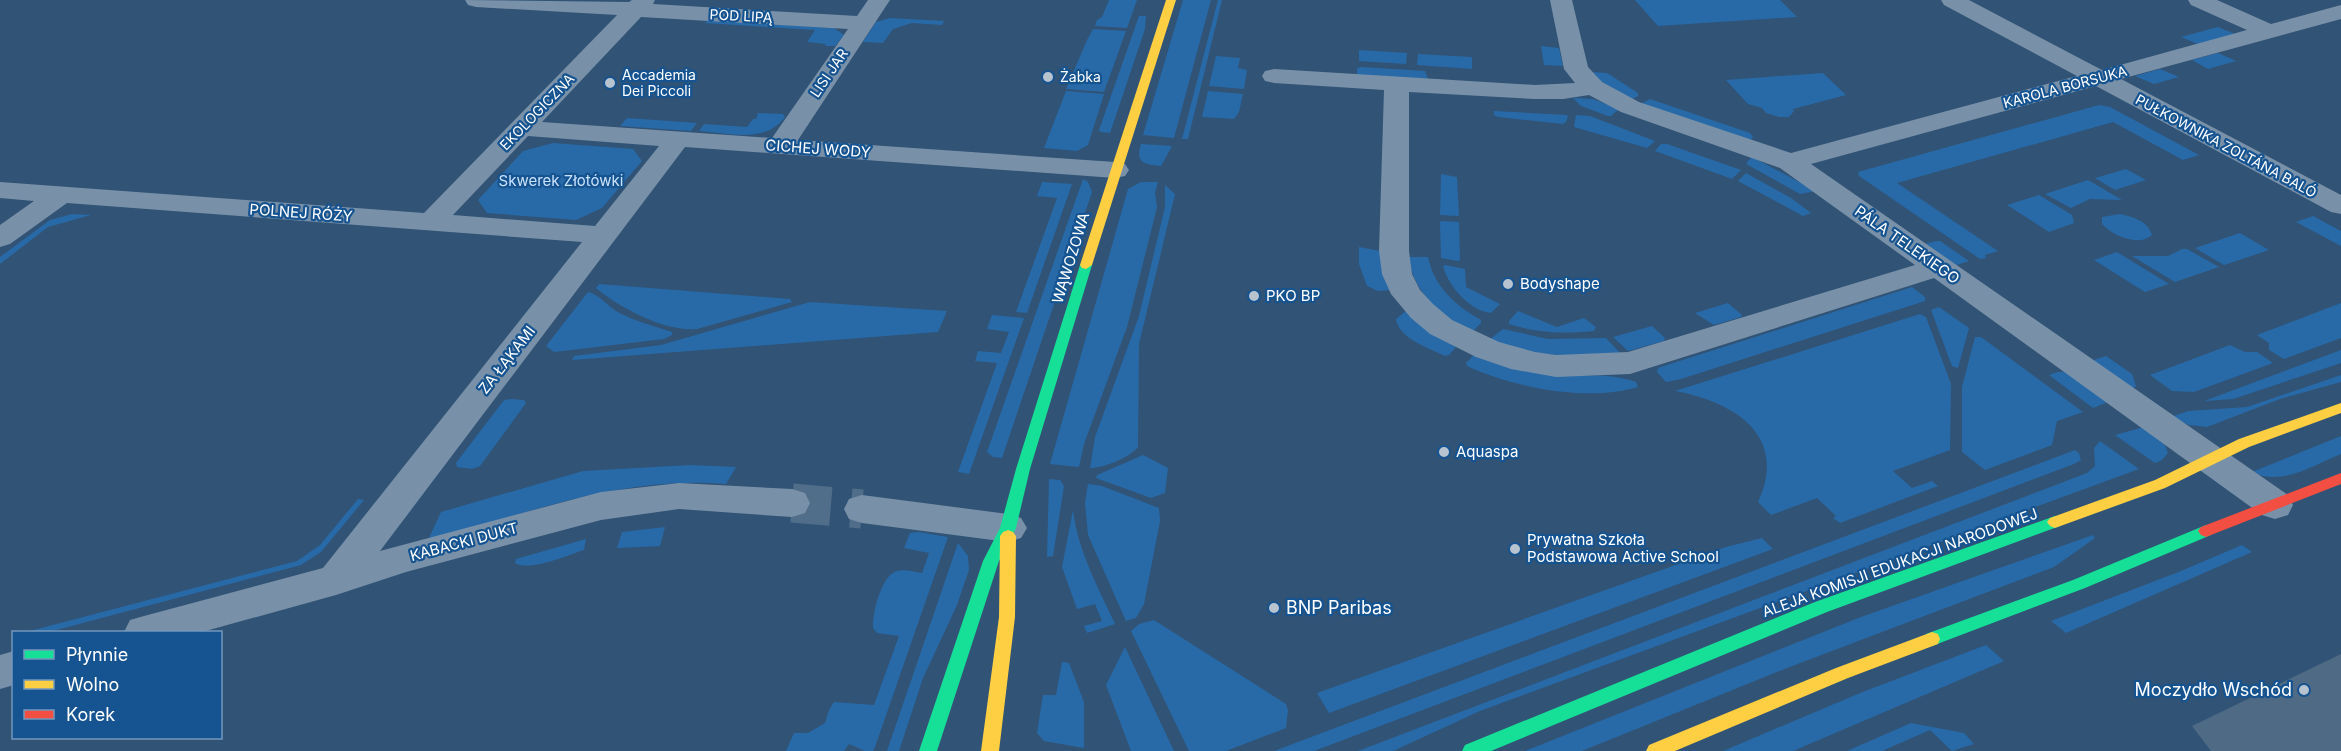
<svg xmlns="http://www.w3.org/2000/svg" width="2341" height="751" viewBox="0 0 2341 751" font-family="Inter,sans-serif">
	<rect width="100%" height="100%" fill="#315375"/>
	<path fill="#286aa8" d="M1109 0H1137L1127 28 1095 26 1097 20 1102 17Z
		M1183 0H1211L1174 138 1143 135Z
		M1218 0H1222L1188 139H1182Z
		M1635 0H1780L1797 17 1658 26Z
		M1139 16H1146L1145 29 1110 133 1101 132 1099 130Z
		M890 18 944 21 942 25 912 23 893 29 883 43 863 42 876 22Z
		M708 20 834 28 844 35 835 46H825L826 44 807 42 815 30 705 23Z
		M2218 27 2235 34 2198 44 2181 37Z
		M1093 29 1126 31 1104 92 1066 89 1087 40Z
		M1541 46 1559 48 1563 66 1544 65Z
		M1359 50 1407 53 1406 64 1359 61Z
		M2218 53 2236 61 2208 69 2192 60Z
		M1418 54 1472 57V69L1417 65Z
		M1216 56 1240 58 1238 68 1247 70 1244 89 1209 86Z
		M1361 67 1425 71 1428 79 1357 75V68Z
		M2160 69 2179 77 2154 84 2135 76Z
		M1593 72 1607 73 1638 93V96L1630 100 1601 82Z
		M1823 73 1846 95 1793 109 1794 111 1789 117H1779L1766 113 1762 108 1748 104 1726 80Z
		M1066 91 1104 94 1088 145 1077 151 1044 148Z
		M1208 91 1243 94 1239 112 1234 119 1202 117Z
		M1573 98 1593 99 1619 109 1611 116H1608L1581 106Z
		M1650 99 1750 133 1753 137 1749 142 1641 104Z
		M2099 105 2110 107 2199 155 2183 160 2113 122 1897 183 1998 251 1985 255 1986 258 1980 259 1859 176 1858 172Z
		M1494 111 1566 115 1568 116 1566 122 1563 124 1498 117 1494 115Z
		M758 113 783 114 785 117C765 144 729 133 699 131L704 124 747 127 753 119H756Z
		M1576 115 1590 116 1655 141 1647 148 1574 127Z
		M627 118 697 123 691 131 620 126Z
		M553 143 633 149 642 161 602 208 576 220 487 213 478 200 523 151Z
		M1141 144 1172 146 1161 166C1144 164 1135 163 1141 144Z
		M1661 144H1667L1741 170 1732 179 1655 151Z
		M1752 157 1816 191 1800 194 1748 165 1746 163Z
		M2126 169 2146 180 2115 190 2095 178Z
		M1746 173 1791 198 1811 213 1803 216 1738 181Z
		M1441 174 1457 177 1459 216 1440 215Z
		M1083 179 1088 182 1092 192 1002 458 993 457 987 452Z
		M2088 180 2122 200 2090 199 2071 208 2045 194Z
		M1042 182 1072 184 1027 313 1016 312 1057 198 1037 196Z
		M1141 182H1158L1155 193 1157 207 1127 327 1084 444 1079 467 1050 464 1128 189Z
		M1165 185 1175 194 1139 344 1138 447C1129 458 1104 468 1090 468L1095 437 1139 316 1165 207Z
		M2039 195 2072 215 2074 223 2049 232 2007 205Z
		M72 214 91 215 48 227 0 264V257L50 220Z
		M2120 214C2133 217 2148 221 2152 235 2139 247 2113 236 2102 224V217Z
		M2313 216 2341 231V246L2296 222Z
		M1442 221 1459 222 1460 260 1458 261 1441 258 1440 222Z
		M2240 233 2269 250 2224 265 2195 248Z
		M1936 241H1940L1969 261 1957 265 1921 245Z
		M1359 247 1380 251 1383 275 1391 290 1378 291 1367 286 1359 264Z
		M2182 249H2187L2219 267 2175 282 2132 256H2168Z
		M2117 252 2169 284 2145 292 2094 260Z
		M1407 257H1428C1434 287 1456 306 1481 320V323L1472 332C1438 317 1416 292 1407 257Z
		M1445 265 1465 269 1466 287 1500 304 1491 313C1470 311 1448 286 1443 266Z
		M599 284 790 299 792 302 697 329C665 332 620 308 596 288Z
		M1912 287 1925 297V301L1681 379 1666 382 1657 372 1658 368 1667 365Z
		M588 292C597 293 608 306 616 311 634 321 653 326 672 332V335L664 339 554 352 546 346Z
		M810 302 947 311 938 332 572 360 574 356 661 345Z
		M1728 303 1742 315 1741 317 1714 325 1695 313Z
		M2341 303V338L2284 359 2269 350V343L2257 335Z
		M1939 307 1969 328 1958 368 1952 366 1931 310Z
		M1406 311 1434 334 1456 347 1449 355 1445 356C1429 348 1399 339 1396 319Z
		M1518 311 1557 327 1584 318 1596 327 1594 331C1566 334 1536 333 1509 324V321Z
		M1920 314 1926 317 1951 384 1950 450 1893 471 1912 488 1932 481 1938 486 1840 523 1833 518 1836 516 1817 498 1771 515 1758 502C1789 435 1734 402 1675 391Z
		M992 315 1024 318 969 474 958 472 997 363 975 361 978 351 1001 353 1009 332 987 329Z
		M1652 326 1665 338 1664 341 1628 351 1613 337Z
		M1503 329 1548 339 1606 338 1620 353 1578 357 1537 353 1489 340Z
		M1975 337H1981L2083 412 2057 421 2052 445 1985 470 1962 452V387Z
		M2230 345 2245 352H2257L2273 363 2194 392 2172 391 2150 375Z
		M2341 350V363L2233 399 2204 401Z
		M1474 355C1498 362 1523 372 1547 374 1576 377 1609 372 1636 382L1638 387C1587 402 1515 388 1467 366L1466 363Z
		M2106 356 2132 374 2136 386 2130 391 2093 364 2094 360Z
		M2058 372H2066L2111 401 2093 408 2049 375Z
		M2341 375V382L2280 399 2207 427 2189 425 2171 417 2188 411 2247 407Z
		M511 399 524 400 526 403 480 466 472 469 457 467 456 463 504 400Z
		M2144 427 2165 445 2168 453 2162 460 2155 463 2115 435Z
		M2341 436V454C2313 465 2282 487 2252 472Z
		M2100 441 2139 469 1480 711 1393 751H1358L2087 473 2095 466 2094 448Z
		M2075 450 2079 453 2081 460 2074 464 1314 751H1274Z
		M1143 455 1168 468 1165 493 1151 498 1096 478 1097 475Z
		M690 465 736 467 726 484C622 476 530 512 432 540L429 538 441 512 583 471Z
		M1049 479 1060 480 1064 486 1053 556 1047 557Z
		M1088 484 1102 486 1159 508 1160 521 1144 604 1136 618 1126 621 1088 535 1085 503Z
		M358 499 364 500 321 552 301 565 49 632H26L297 561 320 545Z
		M1073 510C1078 551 1098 587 1115 624L1087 633 1084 626 1102 621 1095 604 1077 609 1062 567Z
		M665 527 660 546 617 548 622 532Z
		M918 532 948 537 875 747 873 751H865L849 744 844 751H786L794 733H808L825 723 829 710 834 702 874 705 899 636 877 633 873 628C872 615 881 575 897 571 904 569 914 572 922 573L929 553 904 548 910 533Z
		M2093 535 2095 538 2054 567 1787 668 1582 751H1525L1861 617Z
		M1762 538 1773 549 1329 713 1317 693 1726 547Z
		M586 539 584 550C568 555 530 572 515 563L516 559Z
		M958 543 968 556 969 570 957 605 923 678 899 751H887Z
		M2242 545 2252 552 2066 633 2051 621 2181 571Z
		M1154 620 1286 704 1288 710 1286 728 1226 751H1189L1131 631 1139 624Z
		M1986 645 2004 661 1793 751H1723L1860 693Z
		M1125 647 1174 751H1131L1106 685Z
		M1062 662 1069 663 1084 702V748L1044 741 1037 733 1043 695H1056Z
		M1911 723 1964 733 1974 744 1952 751 1930 730 1882 751H1847Z"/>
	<path fill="#4e6a84" d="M2341 654V751H2211L2192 726Z"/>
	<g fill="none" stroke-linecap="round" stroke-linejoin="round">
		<path stroke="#506d8a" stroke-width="39" stroke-dasharray="39 20" stroke-linecap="butt" d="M792 503 862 509"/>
		<path fill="#7991a8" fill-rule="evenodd" d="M465 0 629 2 632 0H655L653 4 857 16 868 0H890L798 140 1115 162 1125 164 1129 170 1125 176 1115 178 685 147 380 551 601 492 679 483 792 489 805 493 810 503 805 513 792 517 679 509 601 520 406 572 336 595 202 632H124L130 620 144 616 323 568 582 242 67 203 10 244 0 247V225L34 201 0 198V182L424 213 617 15 476 7 468 5ZM641 17 848 29 772 138 542 122ZM528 136 659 146 595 226 453 215Z
			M1550 0H1572L1588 67 1602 82 1639 102 1791 153 2077 76 1944 5 1941 0H1969L2102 70 2247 30 2191 5 2188 0H2217L2271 24 2341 5V19L2121 79 2341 195V214L2331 212 2096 86 1811 164 2288 495 2293 505 2288 515 2275 519 2262 515 1934 278 1630 374 1556 377 1511 369 1476 357 1430 334 1411 318 1391 294 1382 274 1379 251 1384 90 1274 83 1265 81 1262 76 1265 71 1274 69 1535 85 1575 83 1564 69ZM1409 92 1535 99H1563L1589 95 1621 112 1780 168 1915 265 1628 352 1556 355 1535 352 1499 342 1452 320 1433 304 1420 290 1412 274 1409 251Z
			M862 495 1008 514 1021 518 1027 528 1021 538 1008 542 862 523 849 519 844 509 849 499Z
			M14 651V685L0 689V655Z"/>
		<path fill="#16e098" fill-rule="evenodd" d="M1086 261 1092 265 1030 469 1016 528 999 561 937 751H919L983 561 1000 528 1016 469 1080 265Z
			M2055 516 2060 518 2063 522 2060 526 1827 612 1491 751H1462L1465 745 1815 602Z
			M2206 525 2211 527 2214 531 2211 535 2085 588 1932 646 1926 644 1924 639 1926 634 2073 580Z"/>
		<path fill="#ffcf43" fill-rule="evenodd" d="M1166 0H1176L1092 265 1086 269 1082 268 1080 265Z
			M2341 403V413L2249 447 2165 488 2055 528 2050 526 2047 522 2050 518 2155 480 2239 439Z
			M1008 530 1013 532 1016 536 1015 617 999 751H981L999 617 1000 536 1003 532Z
			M1932 632 1938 634 1940 639 1938 644 1848 678 1675 751H1646L1649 745 1836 668Z"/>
		<path fill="#f24e42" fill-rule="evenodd" d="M2341 473V484L2211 535 2206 537 2201 535 2198 531 2201 527Z"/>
	</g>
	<g fill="#b7c3cf" stroke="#155391" stroke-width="2">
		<circle cx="1048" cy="77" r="6"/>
		<circle cx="610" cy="83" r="6"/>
		<circle cx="1508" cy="284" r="6"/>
		<circle cx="1254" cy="296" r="6"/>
		<circle cx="1444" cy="452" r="6"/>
		<circle cx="1515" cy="549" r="6"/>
		<circle cx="1274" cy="608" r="6"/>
		<circle cx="2304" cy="690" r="6"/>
	</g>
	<g text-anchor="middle" stroke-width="4.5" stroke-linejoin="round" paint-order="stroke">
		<g font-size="14" fill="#fff" stroke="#155391">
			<text transform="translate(741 16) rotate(3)" y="5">POD LIPĄ</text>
			<text transform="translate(829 73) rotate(-56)" y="5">LISI JAR</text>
			<text transform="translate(2065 87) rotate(-15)" y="5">KAROLA BORSUKA</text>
			<text transform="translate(537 112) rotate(-46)" y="5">EKOLOGICZNA</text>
			<text transform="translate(2226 146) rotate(28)" y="5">PUŁKOWNIKA ZOLTÁNA BALÓ</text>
		</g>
		<g font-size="14" fill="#fff" stroke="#155391" text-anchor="start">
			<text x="622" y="80">Accademia<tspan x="622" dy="16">Dei Piccoli</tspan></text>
			<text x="1060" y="82">Żabka</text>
		</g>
		<g font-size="15" fill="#fff" stroke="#155391">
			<text transform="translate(818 149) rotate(4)" y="5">CICHEJ WODY</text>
			<text transform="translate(301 213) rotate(4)" y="5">POLNEJ RÓŻY</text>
			<text transform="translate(1907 245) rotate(35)" y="5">PÁLA TELEKIEGO</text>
			<text transform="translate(1071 258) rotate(-73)" y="5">WĄWOZOWA</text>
			<text transform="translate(507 360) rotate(-52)" y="5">ZA ŁĄKAMI</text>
			<text transform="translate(464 542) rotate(-15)" y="5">KABACKI DUKT</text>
			<text transform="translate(1900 563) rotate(-20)" y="5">ALEJA KOMISJI EDUKACJI NARODOWEJ</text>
		</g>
		<g font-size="15" fill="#cae3fc" stroke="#155391">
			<text x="561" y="186">Skwerek Złotówki</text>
		</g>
		<g font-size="15" fill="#fff" stroke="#155391" text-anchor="start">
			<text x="1520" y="289">Bodyshape</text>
			<text x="1266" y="301">PKO BP</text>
			<text x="1456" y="457">Aquaspa</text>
			<text x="1527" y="545">Prywatna Szkoła<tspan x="1527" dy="17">Podstawowa Active School</tspan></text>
		</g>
		<g font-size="18" fill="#fff" stroke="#155391" text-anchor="start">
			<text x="1286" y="614">BNP Paribas</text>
			<text x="2292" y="696" text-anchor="end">Moczydło Wschód</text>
		</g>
	</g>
	<rect x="12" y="631" width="210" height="108" fill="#155391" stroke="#7398bd" stroke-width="1.5"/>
	<rect x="24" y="650" width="30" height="9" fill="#16e098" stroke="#7398bd" stroke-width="1.5"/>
	<text x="66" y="661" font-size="18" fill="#ffffff">Płynnie</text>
	<rect x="24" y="680" width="30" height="9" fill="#ffcf43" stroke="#7398bd" stroke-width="1.5"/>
	<text x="66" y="691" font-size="18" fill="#ffffff">Wolno</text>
	<rect x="24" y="710" width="30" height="9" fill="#f24e42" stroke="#7398bd" stroke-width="1.5"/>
	<text x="66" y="721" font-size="18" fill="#ffffff">Korek</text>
</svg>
